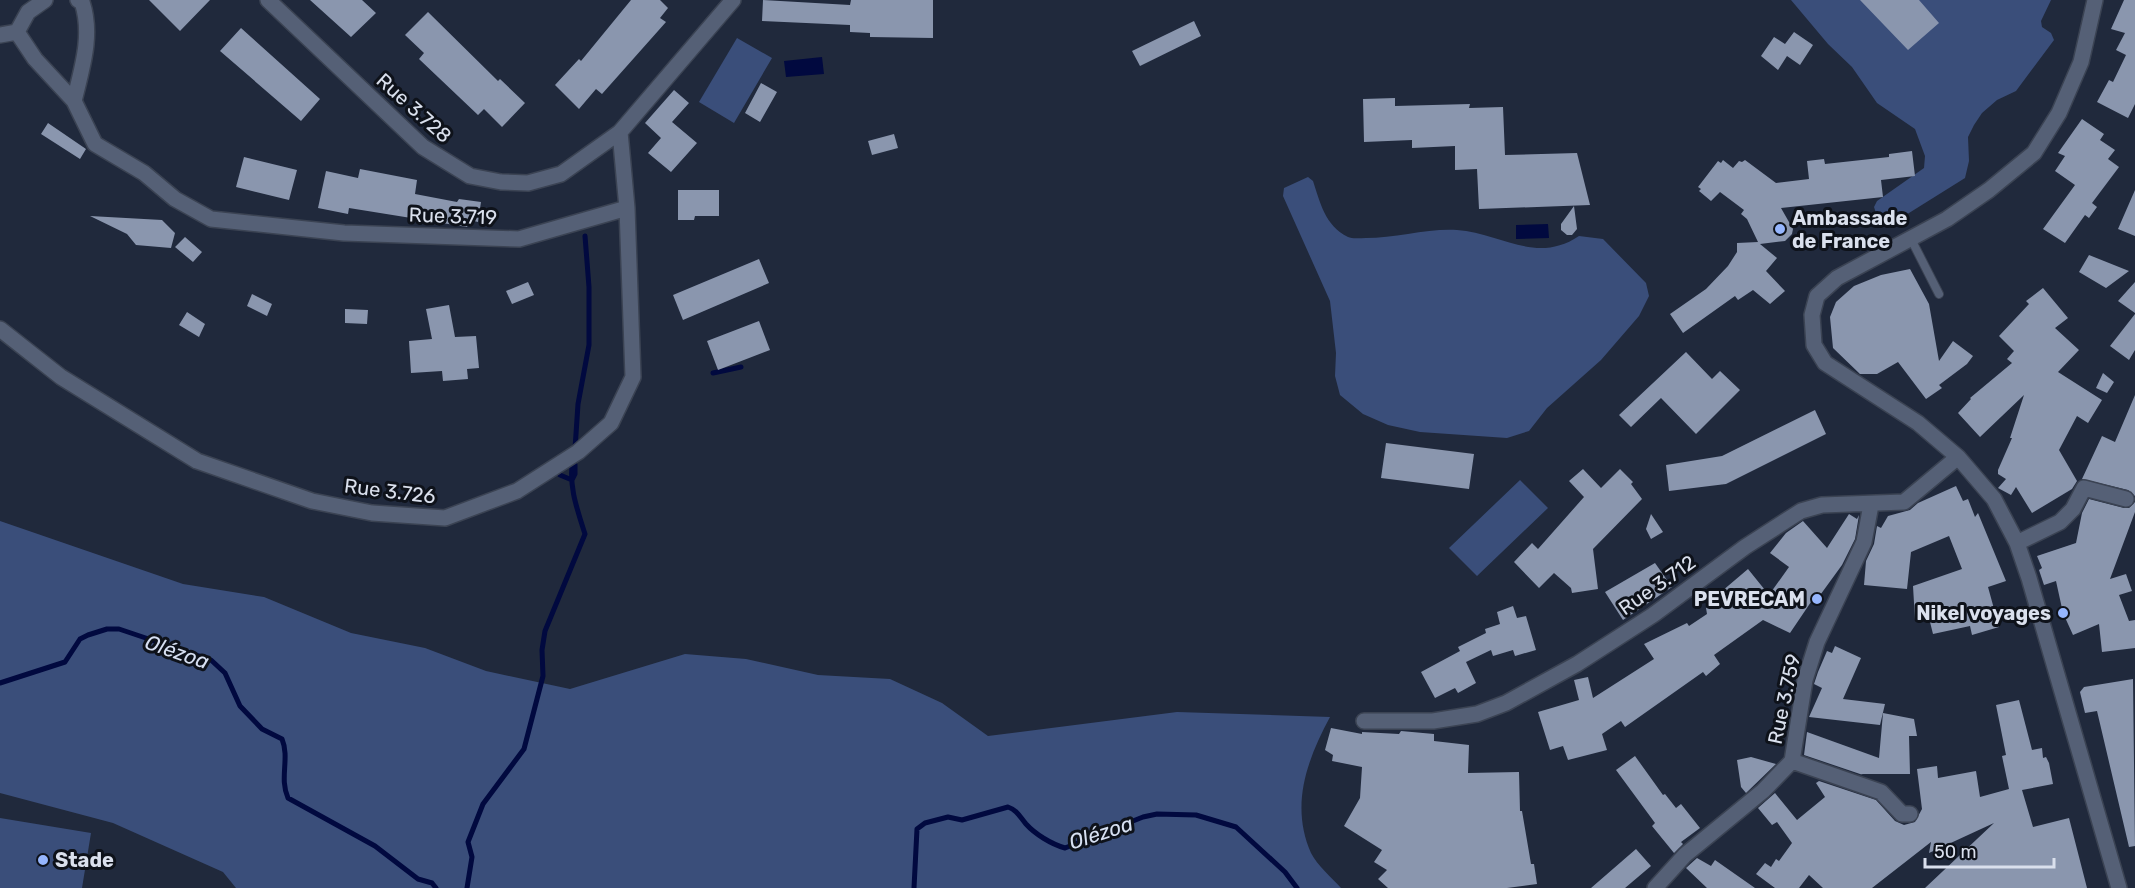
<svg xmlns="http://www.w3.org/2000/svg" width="2135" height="888" viewBox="0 0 2135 888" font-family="Rubik,sans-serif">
	<rect width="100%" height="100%" fill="#20293c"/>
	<path fill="#3a4e7a" d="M1791 0H2051L2041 21 2042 27 2051 33 2054 40 2016 91 1997 100 1982 113 1974 125 1968 137 1969 161 1965 178 1901 218H1889L1876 213 1874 207 1877 201 1924 168 1925 156 1915 129 1877 103 1852 67 1828 44Z
		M737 38 772 58 734 123 699 102Z
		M1308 177 1313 181C1320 202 1325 226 1348 237 1352 239 1360 238 1366 238 1395 238 1430 228 1457 230 1501 233 1536 265 1579 236L1603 239 1646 283 1649 296 1639 316 1601 360 1547 408 1529 431 1507 438 1420 432 1388 425 1363 414 1340 395 1335 376 1336 353 1330 301 1283 196 1284 188Z
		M1520 480 1548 508 1477 576 1449 548Z
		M0 521 183 584 264 597 351 633 425 648 486 671 570 689 685 654 746 659 818 675 890 679 942 703 988 736 1177 712 1330 717C1307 760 1290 805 1311 853 1317 865 1332 878 1341 888H236L223 872 113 823 0 793Z
		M0 818 91 833 82 888H0Z"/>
	<path fill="#01093f" d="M822 57 824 74 786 77 784 61Z
		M1548 224 1549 238 1516 239V225Z"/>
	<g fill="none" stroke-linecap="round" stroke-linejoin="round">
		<path stroke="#01093f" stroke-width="5" d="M713 373 741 367
			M575 449 578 404 589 345V287L585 236
			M560 475 572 480 575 474V465
			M0 683 65 662 80 639 88 635 107 629H119L211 660 225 673 240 706 262 729 282 739C290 758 279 778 288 798L375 846 418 879 432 883 436 888
			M467 888 472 857 468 842 483 804 524 749 543 676 542 650 545 631 585 534C577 509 568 485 573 458
			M914 888 917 829 925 823 948 817 962 820 1008 807C1017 810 1020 817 1026 824 1035 834 1051 844 1065 848L1143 817 1157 814 1196 815 1236 827 1285 872 1297 888"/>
	</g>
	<path fill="#8a96ae" d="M149 0H210L180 31Z
		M310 0H362L376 13 351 37Z
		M631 0H660L668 8 660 18 666 22 602 94 596 89 579 109 555 85 579 59 581 61Z
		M763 0 850 5 851 0H933V38L870 37V33L850 32V25L762 21Z
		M1860 0H1919L1939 23 1908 50Z
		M2124 0H2135V104L2128 118 2097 102 2109 80 2113 82 2126 55 2116 50 2125 33 2111 29Z
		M428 12 498 81 500 79 525 103 502 127 484 109 478 115 419 59 424 53 405 35Z
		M1194 21 1201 36 1140 66 1132 51Z
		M241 28 320 99 301 121 220 51Z
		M1794 32 1813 45 1800 65 1787 56 1778 70 1761 56 1774 37 1785 44Z
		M761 83 777 92 760 122 745 113Z
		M674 90 689 103 672 122 697 143 671 172 648 153 661 138 645 123Z
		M1395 98V106L1470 104 1469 108 1503 107 1505 155 1577 153 1590 205 1479 209 1477 169 1455 170V146L1412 148V140L1364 142 1363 99Z
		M2082 119 2104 134 2100 140 2115 150 2108 159 2119 167 2092 203 2097 207 2089 218 2085 215 2065 243 2043 229 2075 185 2055 171 2065 156 2058 153Z
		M48 123 86 149 80 159 41 134Z
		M894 134 898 148 872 155 868 141Z
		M1912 151 1915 176 1881 180 1883 197 1781 208 1793 229 1792 234 1785 241 1760 244 1777 258 1766 271 1785 291 1770 304 1753 290 1738 300 1735 296 1683 333 1670 314 1706 289 1728 266 1737 252V243L1758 242 1747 219 1741 214 1744 210 1720 192 1711 201 1699 191 1701 189 1698 187 1718 161 1721 163 1723 160 1733 168 1739 161 1742 162 1745 160 1776 183 1809 179 1807 161 1824 159 1825 164 1889 157V154Z
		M244 157 297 170 289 200 236 187Z
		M360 169 417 180 415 194 457 202 459 199 481 202 478 222 470 220 467 227 349 208 348 214 318 208 326 171 358 178Z
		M678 190H719V216H695L694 220H678Z
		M2135 190V236L2118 229Z
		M1574 206 1577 229 1572 235H1567L1561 230V224Z
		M90 216 162 220 175 233 171 248 136 245 127 234Z
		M185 237 202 252 193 262 175 247Z
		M2089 255 2129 271 2106 288 2079 272Z
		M759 259 769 283 683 320 673 295Z
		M1910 269 1929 304 1939 361 1953 341 1973 356 1967 364 1939 385 1942 388 1926 399 1898 362 1877 374H1860L1833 348 1830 317 1836 302 1854 286 1881 275Z
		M528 282 534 295 512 304 506 291Z
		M2135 282V313L2118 301Z
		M2043 288 2068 318 2055 328 2079 350 2058 372 2102 400 2088 423 2077 416 2059 450 2077 481 2072 489 2032 513 2016 487 2011 495 1998 488 2006 479 1998 474V470L2012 438H2010L2024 395 1980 437 1958 413 1971 399 1970 398 2012 363 2007 359 2014 351 1999 336 2029 304 2026 301Z
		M252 294 272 304 267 316 247 306Z
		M449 305 455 337 476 336 479 368 467 369 468 379 443 381 442 371 411 373 409 341 432 339 426 309Z
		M345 309 368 310 367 324 345 323Z
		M187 312 205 324 199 337 179 325Z
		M2135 314V350L2129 360 2110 346Z
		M759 321 770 350 718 370 707 341Z
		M1686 352 1712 379 1720 371 1740 390 1696 434 1661 398 1631 427 1619 415Z
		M2103 373 2114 382 2107 393 2096 388Z
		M2135 395V496L2128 490 2082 479 2102 436 2115 442Z
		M1815 410 1826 434 1726 484 1669 491 1666 465 1722 456Z
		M1386 443 1474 454 1469 489 1381 478Z
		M1583 469 1601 488 1620 469 1633 482 1631 484 1642 499 1593 549 1598 589 1572 593 1571 588 1554 573 1539 588 1514 562 1532 543 1538 549 1584 497 1569 481Z
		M1956 486 1963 501 1968 499 1975 517 1978 513 2006 581 1988 587 1999 627 1972 635 1970 626 1933 634 1929 618 1915 620 1913 586 1962 569 1949 536 1911 552 1907 589 1864 585 1866 561 1874 544 1877 526 1881 528 1888 516 1910 510 1918 503Z
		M2089 499 2124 508H2129L2135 502V512L2110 579 2126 574 2132 591 2119 595 2129 621 2135 620V648L2102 652 2099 624 2073 635 2063 613 2056 581 2044 585 2039 570 2042 568 2037 556 2076 543 2082 513Z
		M1651 514 1663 532 1651 539 1646 529Z
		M1849 514 1857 519 1859 515 1855 539 1842 565 1818 598 1813 599 1790 633 1763 620 1714 655 1720 664 1706 676 1703 672 1625 727 1621 721 1602 734 1607 750 1568 760 1563 746 1550 750 1538 712 1579 700 1574 680 1588 677 1593 698 1654 659 1644 644 1687 623 1689 626 1707 614 1706 608 1718 600 1715 597 1748 569 1769 595 1789 567 1770 553 1786 533 1803 521 1827 548Z
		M1655 563 1672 587 1623 620 1605 592Z
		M1513 606 1517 618 1526 616 1536 650 1515 656 1513 650 1493 656 1491 650 1466 662 1476 683 1458 693 1455 688 1435 698 1421 672 1460 651 1458 647 1486 633 1485 629 1500 624 1497 612Z
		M1835 646 1861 658 1843 699 1885 704 1880 725 1809 717 1822 688 1814 684 1818 672 1827 651 1832 653Z
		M2133 679 2135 846 2129 847 2097 711 2085 713 2080 692 2084 687Z
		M2019 700 2032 750 2042 748 2043 758 2046 757 2049 763 2053 784 2022 790 2033 827 2069 818 2087 888H1925L1994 823 1929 853 1931 842 1872 888H1823L1809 875 1799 888H1775L1756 874 1765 863 1771 867 1776 859 1779 861 1792 843 1777 822 1772 825 1758 808 1775 793 1797 820 1825 797 1816 783 1819 781 1876 800 1895 821 1904 825 1915 822 1922 809 1917 769 1937 766 1938 778 1976 771 1980 797 2009 789 2002 756 2006 755 1996 705Z
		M1883 713 1914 719 1917 736H1909L1910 774H1861L1863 775 1804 755 1807 732 1879 758Z
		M1331 728 1362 734V732L1399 734 1401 731 1434 734V741L1469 745 1468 773 1519 772 1520 811H1522L1531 864H1534L1537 884 1507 888H1388L1378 879 1387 870 1374 862 1382 850 1344 826 1360 798 1362 767 1332 761 1333 755 1325 750Z
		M1635 756 1663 795 1665 794 1676 808 1681 804 1700 828 1681 842 1683 844 1674 853 1652 826 1655 823 1616 770Z
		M1751 757 1776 764 1746 793 1741 787 1737 760Z
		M1636 849 1651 866 1625 888H1591Z
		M1697 858 1711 866 1715 860 1755 888H1707L1686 868Z"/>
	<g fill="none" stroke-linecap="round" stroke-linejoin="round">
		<defs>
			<path id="lane" d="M1911 239 1939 294"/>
			<path id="street" d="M78 0 82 2C93 35 82 68 74 101L95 144 144 173 175 199 211 219 344 233 519 239 627 208 620 132 733 0
				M268 0 423 147 470 176 501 182 528 183 561 174 620 132
				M2095 0 2081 62 2059 113 2034 153 1989 190 1947 219 1837 278 1817 296 1812 315 1814 345 1825 363 1918 423 1958 457 1994 499 2017 543 2029 578 2119 888
				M17 32 35 59 74 101
				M17 32 28 12 45 0
				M0 35 17 32
				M0 329 61 377 197 461 312 501 372 513 445 518 517 491 578 452 611 423 633 377 627 208
				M2017 543 2060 522 2073 509 2084 488 2126 499
				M1364 721H1433L1477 714 1506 703 1577 664 1653 615 1745 547 1801 511 1822 505 1904 502 1958 457
				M1792 761 1881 792 1902 814H1910
				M1655 888 1685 855 1763 791 1792 761 1805 680 1817 642 1864 542 1871 505"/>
		</defs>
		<use href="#lane" stroke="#3b4353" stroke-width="10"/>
		<use href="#street" stroke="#3b4353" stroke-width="18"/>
		<use href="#lane" stroke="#556076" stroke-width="8"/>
		<use href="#street" stroke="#556076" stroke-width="15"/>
	</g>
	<g fill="#96b6fd" stroke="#0e121a" stroke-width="2">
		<circle cx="1780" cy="229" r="6"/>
		<circle cx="1817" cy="599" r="6"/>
		<circle cx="2063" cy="613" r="6"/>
		<circle cx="43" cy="860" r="6"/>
	</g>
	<g text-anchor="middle" stroke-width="6" stroke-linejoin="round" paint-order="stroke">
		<g font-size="20" fill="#dae0ed" stroke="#0e121a">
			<text transform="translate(414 108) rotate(42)" y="7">Rue 3.728</text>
			<text transform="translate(453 216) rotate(2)" y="7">Rue 3.719</text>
			<text transform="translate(390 491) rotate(7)" y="7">Rue 3.726</text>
			<text transform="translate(1657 585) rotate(-35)" y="7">Rue 3.712</text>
			<text transform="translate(1784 699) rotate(-78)" y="7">Rue 3.759</text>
		</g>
		<g font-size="20" font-weight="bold" fill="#dae0ed" stroke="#0e121a" text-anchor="start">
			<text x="1792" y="225">Ambassade<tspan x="1792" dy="23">de France</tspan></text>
			<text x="1805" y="606" text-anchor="end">PEVRECAM</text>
			<text x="2051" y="620" text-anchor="end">Nikel voyages</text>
			<text x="55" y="867">Stade</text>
		</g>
		<g font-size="21" font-style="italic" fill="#d7e0f2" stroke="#0e121a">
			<text transform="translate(177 652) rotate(19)" y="7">Olézoa</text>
			<text transform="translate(1101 833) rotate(-18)" y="7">Olézoa</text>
		</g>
	</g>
	<path d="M1925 858v9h129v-9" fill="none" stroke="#dae0ed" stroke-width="3"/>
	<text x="1934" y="858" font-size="18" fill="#dae0ed" stroke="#0e121a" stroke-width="4.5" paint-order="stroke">50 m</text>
</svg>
